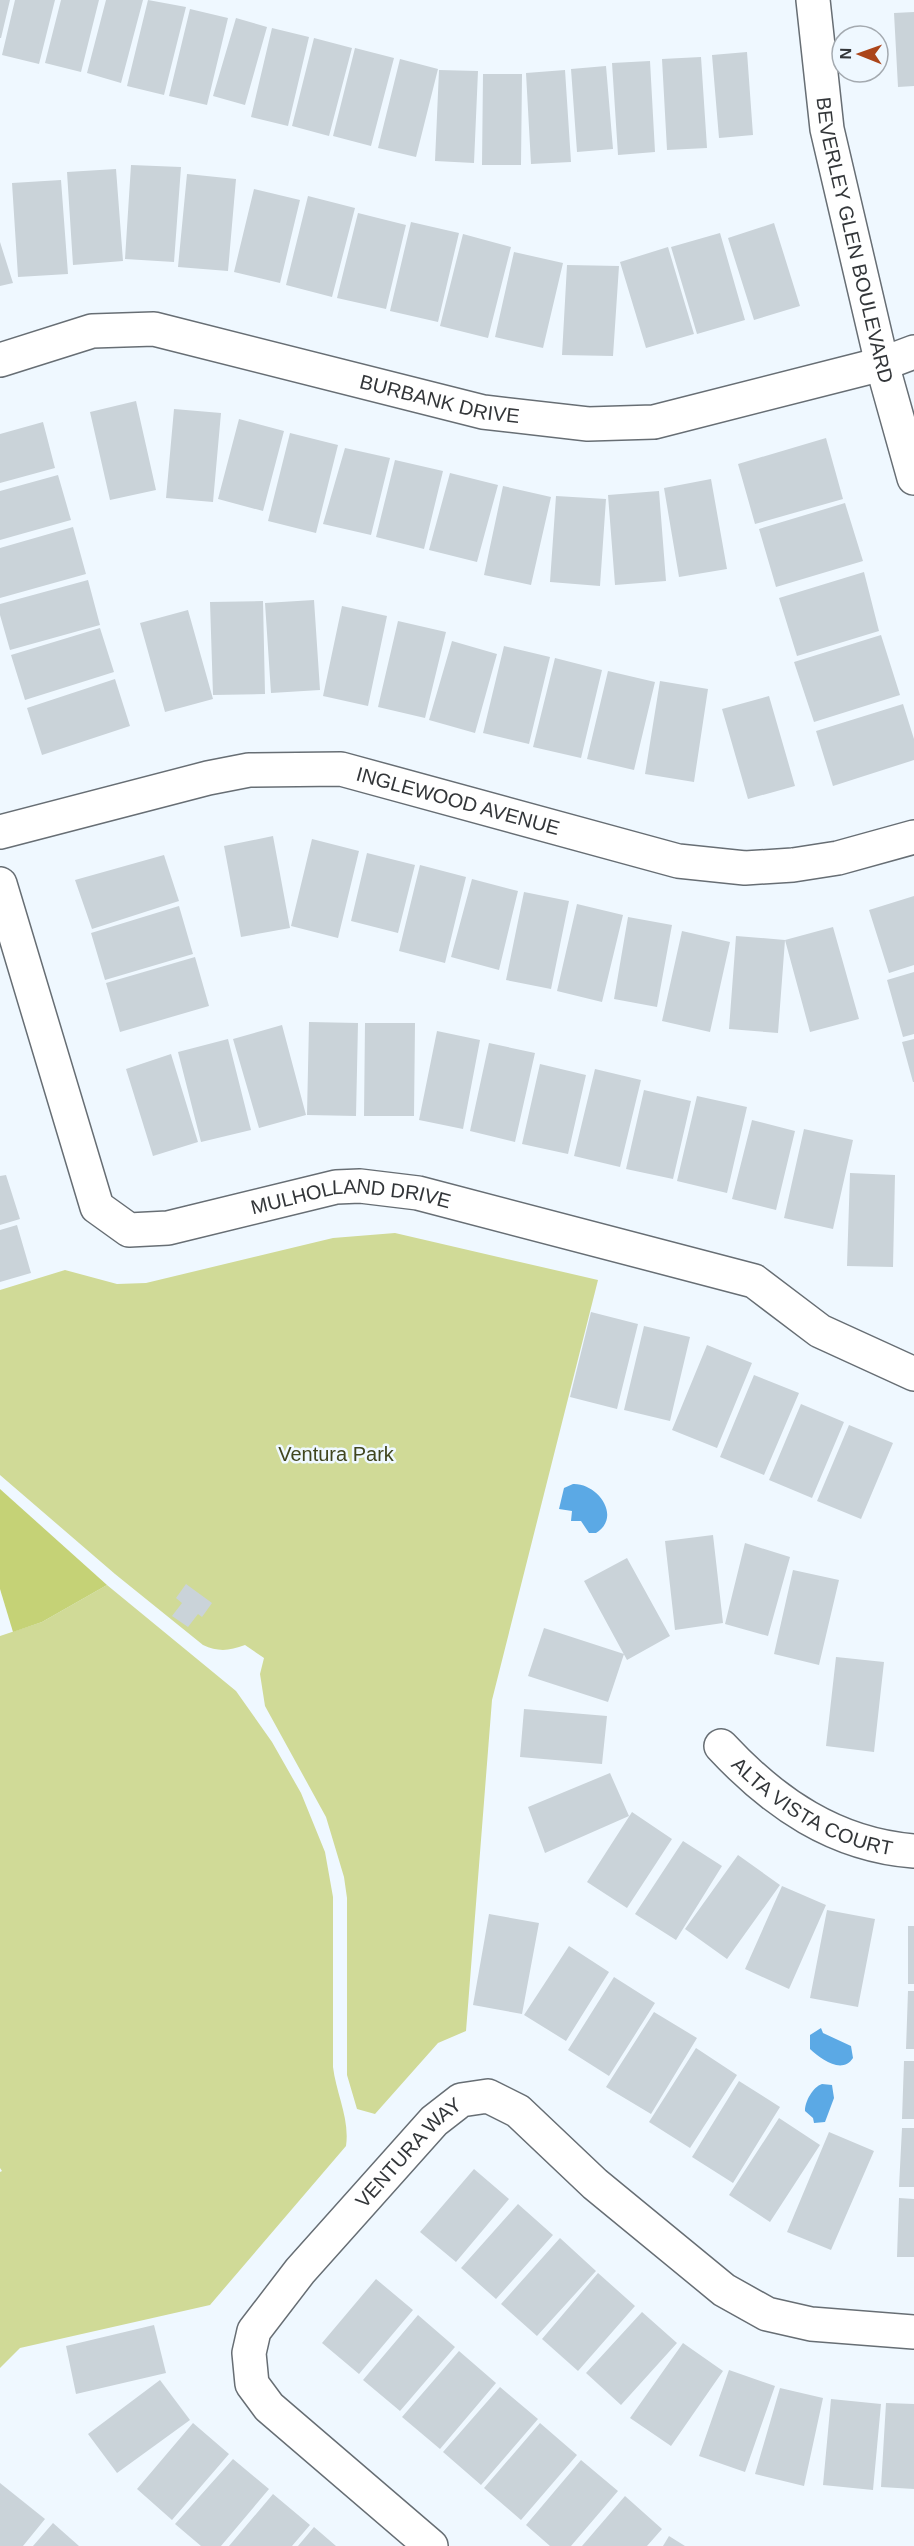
<svg xmlns="http://www.w3.org/2000/svg" width="914" height="2546" viewBox="0 0 914 2546" font-family="Arial,sans-serif">
	<rect width="100%" height="100%" fill="#eff8ff"/>
	<path fill="#d0da97" d="M395 1233 598 1280 492 1700 466 2031 438 2043 375 2114 357 2109 347 2075V1898L344 1877 326 1817 265 1706 260 1674 264 1658 245 1645C229 1651 218 1652 203 1645L115 1574 0 1475V1290L65 1270 117 1284 146 1283 333 1238Z
		M107 1585 236 1691 272 1742 301 1793 325 1852 333 1897V2067C336 2093 350 2119 346 2146L210 2305 20 2348 0 2368V2172L2 2171 0 2168V1636L42 1622Z"/>
	<path fill="#c5d276" d="M0 1489 107 1585 42 1622 13 1632 0 1589Z"/>
	<path fill="#5ba9e5" d="M573 1484C598 1483 622 1517 596 1533H589L581 1521H571L572 1511 559 1509 564 1488Z
		M821 2028 823 2033 851 2046 853 2058C842 2075 821 2059 810 2049V2035Z
		M822 2084 832 2085 834 2098 825 2122 814 2123 813 2118 805 2111C805 2101 813 2087 822 2084Z"/>
	<path fill="#cad3d9" d="M0 0H10L1 38H0Z
		M15 0H55L39 64 2 55Z
		M61 0H99L81 72 45 63Z
		M106 0H143L121 83 87 73Z
		M148 0 186 7 164 95 127 86Z
		M190 9 228 18 207 105 169 96Z
		M914 12V86L898 87 894 13Z
		M236 18 267 27 245 105 213 96Z
		M272 28 309 37 288 126 251 117Z
		M314 38 352 48 329 136 292 126Z
		M355 48 394 58 371 146 333 136Z
		M747 52 753 135 719 138 712 55Z
		M701 57 707 148 667 150 662 59Z
		M400 59 438 69 416 157 378 148Z
		M650 61 655 152 618 155 612 63Z
		M606 66 613 149 577 152 571 69Z
		M439 70 478 71 474 163 435 161Z
		M565 70 571 162 531 164 526 73Z
		M483 74H522L521 165H482Z
		M131 165 181 167 174 262 125 259Z
		M116 169 123 261 73 265 67 172Z
		M187 174 236 179 228 271 178 267Z
		M61 180 68 274 18 277 12 183Z
		M254 189 300 200 280 283 234 272Z
		M308 196 355 208 332 297 286 285Z
		M358 213 406 225 386 309 337 298Z
		M411 222 459 233 438 322 390 311Z
		M774 223 800 306 754 320 728 238Z
		M720 233 745 320 697 334 671 247Z
		M463 234 511 247 488 338 440 326Z
		M0 242 13 283 0 286Z
		M668 247 694 334 646 348 620 262Z
		M514 252 563 263 543 348 495 337Z
		M567 265 619 266 613 356 562 355Z
		M136 401 156 490 110 500 90 412Z
		M174 409 221 413 213 502 166 498Z
		M239 419 284 431 263 511 218 499Z
		M43 422 55 468 0 483V434Z
		M290 433 338 445 316 533 268 521Z
		M826 438 843 499 755 524 738 464Z
		M345 448 390 458 371 535 323 524Z
		M395 460 443 471 424 549 376 537Z
		M450 473 498 485 477 562 429 550Z
		M58 475 71 520 0 540V491Z
		M711 479 727 569 679 577 664 488Z
		M503 486 551 497 531 585 484 575Z
		M659 491 666 581 615 585 608 495Z
		M556 496 606 499 600 586 550 582Z
		M845 503 863 561 776 587 759 529Z
		M73 527 86 574 0 598V548Z
		M864 572 879 631 797 656 779 598Z
		M88 580 100 625 10 650 0 615V604Z
		M314 600 320 690 271 693 265 603Z
		M263 601 265 694 213 695 210 602Z
		M342 606 387 616 368 706 323 696Z
		M188 610 213 699 165 712 140 623Z
		M398 621 446 632 425 718 378 707Z
		M100 628 114 672 25 700 11 655Z
		M881 635 900 695 814 722 794 662Z
		M452 641 497 654 475 733 429 720Z
		M504 646 550 657 529 744 483 733Z
		M555 658 602 670 581 758 533 747Z
		M608 671 655 682 634 770 587 759Z
		M115 679 130 726 42 755 27 708Z
		M660 681 708 689 694 782 645 774Z
		M769 696 795 786 748 799 722 709Z
		M903 704 914 739V760L833 786 816 731Z
		M273 836 290 928 241 937 224 846Z
		M312 839 359 851 338 938 291 926Z
		M367 853 415 865 398 933 351 921Z
		M164 855 179 901 92 929 75 880Z
		M420 865 466 877 445 963 399 951Z
		M472 879 518 891 499 970 451 957Z
		M524 892 569 901 551 989 506 980Z
		M914 896V965L889 973 869 910Z
		M577 904 623 915 602 1002 557 991Z
		M179 906 193 954 105 980 91 933Z
		M628 917 672 925 657 1007 614 999Z
		M833 927 859 1019 810 1032 785 940Z
		M682 931 730 942 710 1032 662 1021Z
		M736 936 785 940 778 1033 729 1029Z
		M195 957 209 1006 120 1032 106 983Z
		M914 972V1034L903 1037 887 980Z
		M309 1022 358 1023 356 1116 307 1115Z
		M365 1023H415L414 1116H364Z
		M282 1025 306 1115 259 1128 233 1039Z
		M437 1031 480 1040 463 1129 419 1120Z
		M228 1039 251 1130 201 1142 178 1052Z
		M914 1039V1082H913L902 1042Z
		M489 1043 535 1053 515 1142 470 1131Z
		M171 1054 198 1142 153 1156 126 1069Z
		M540 1064 586 1075 568 1154 522 1144Z
		M595 1069 641 1080 620 1167 574 1156Z
		M644 1090 691 1101 673 1179 626 1169Z
		M697 1096 747 1107 727 1193 677 1181Z
		M752 1120 795 1131 776 1210 732 1199Z
		M804 1129 853 1140 833 1229 784 1218Z
		M850 1173 895 1175 893 1267 847 1266Z
		M6 1175 20 1219 0 1225V1176Z
		M17 1225 31 1273 0 1282V1230Z
		M591 1312 638 1324 617 1409 570 1397Z
		M644 1326 690 1337 670 1421 624 1410Z
		M707 1345 752 1363 717 1448 672 1430Z
		M754 1375 799 1393 764 1475 720 1457Z
		M801 1404 844 1422 812 1498 769 1480Z
		M849 1425 893 1443 861 1519 817 1501Z
		M713 1535 723 1623 675 1630 665 1541Z
		M745 1543 790 1557 768 1636 725 1624Z
		M627 1558 670 1636 627 1660 584 1581Z
		M793 1570 839 1580 819 1665 774 1654Z
		M186 1584 212 1603 202 1617 198 1614 188 1627 172 1616 182 1603 176 1598Z
		M544 1628 624 1654 608 1702 528 1676Z
		M836 1657 884 1662 874 1752 826 1746Z
		M524 1709 607 1716 602 1764 520 1757Z
		M610 1773 629 1816 545 1853 528 1807Z
		M632 1812 672 1839 627 1908 587 1882Z
		M683 1841 722 1866 676 1940 635 1914Z
		M738 1855 780 1885 727 1959 685 1929Z
		M782 1886 826 1905 789 1989 745 1969Z
		M827 1910 875 1919 858 2007 810 1998Z
		M489 1914 539 1923 522 2014 473 2005Z
		M908 1926H914V1984H908Z
		M569 1946 609 1972 566 2041 524 2015Z
		M614 1977 655 2003 609 2076 568 2050Z
		M908 1991H914V2049H906Z
		M654 2012 697 2038 651 2114 606 2087Z
		M696 2048 737 2075 690 2148 649 2122Z
		M904 2061H914V2119H902Z
		M739 2081 780 2107 733 2183 692 2157Z
		M779 2118 820 2145 770 2222 729 2195Z
		M902 2128H914V2187H899Z
		M829 2132 874 2151 831 2250 787 2232Z
		M474 2169 509 2199 456 2262 420 2232Z
		M899 2198 914 2199V2257H897Z
		M518 2204 553 2235 496 2299 461 2268Z
		M560 2238 596 2271 537 2336 501 2304Z
		M598 2273 635 2306 578 2371 542 2339Z
		M376 2279 413 2310 359 2374 322 2343Z
		M642 2312 677 2343 621 2405 586 2373Z
		M418 2315 455 2347 400 2411 363 2380Z
		M154 2325 166 2373 76 2394 66 2346Z
		M683 2343 723 2371 671 2446 630 2418Z
		M459 2351 496 2383 440 2449 402 2417Z
		M729 2370 775 2386 745 2472 699 2456Z
		M160 2380 190 2420 117 2473 88 2434Z
		M500 2387 538 2419 481 2485 443 2452Z
		M780 2388 823 2398 804 2486 755 2474Z
		M831 2399 881 2404 873 2490 823 2485Z
		M886 2403 914 2404V2489L881 2487Z
		M193 2423 229 2454 172 2520 137 2489Z
		M540 2423 577 2455 521 2520 484 2488Z
		M233 2459 269 2489 221 2546H201L175 2524Z
		M581 2460 618 2491 571 2546H550L526 2525Z
		M0 2483 45 2519 23 2546H0Z
		M273 2494 310 2525 292 2546H229Z
		M625 2496 662 2529 647 2546H582Z
		M53 2523 79 2546H33Z
		M314 2527 336 2546H298Z
		M669 2536 685 2546H663Z"/>
	<g fill="none" stroke-linecap="round" stroke-linejoin="round">
		<defs>
			<g id="minor">
				<path id="s1" d="M813 0 827 129 882 364 914 478"/>
				<path id="s2" d="M0 360 92 331 154 329 483 412 588 424 654 422 882 364 914 352"/>
				<path id="s3" d="M0 832 208 778 249 770 341 769 678 861 745 868 793 865 838 858 914 837"/>
				<path id="s4" d="M0 884 97 1207 129 1230 168 1228 336 1187 360 1186 418 1193 754 1281 820 1331 914 1374"/>
				<path id="s5" d="M721 1746C774 1803 835 1845 914 1851"/>
				<path id="s6" d="M431 2546 269 2407 252 2384 249 2353 254 2331 300 2271 434 2121 461 2100 488 2096 518 2111 595 2184 724 2290 767 2314 811 2324 914 2332"/>
			</g>
		</defs>
		<use href="#minor" stroke="#676e74" stroke-width="36"/>
		<use href="#minor" stroke="#fff" stroke-width="33"/>
	</g>
	<g text-anchor="middle" stroke-width="5" stroke-linejoin="round" paint-order="stroke">
		<g font-size="20" fill="#333639" stroke="#eff8ff">
			<text dy="7" stroke="none"><textPath href="#s1" startOffset="244">BEVERLEY GLEN BOULEVARD</textPath></text>
			<text dy="7" stroke="none"><textPath href="#s2" startOffset="453">BURBANK DRIVE</textPath></text>
			<text dy="7" stroke="none"><textPath href="#s3" startOffset="470">INGLEWOOD AVENUE</textPath></text>
			<text dy="7" stroke="none"><textPath href="#s4" startOffset="603">MULHOLLAND DRIVE</textPath></text>
			<text dy="7" stroke="none"><textPath href="#s5" startOffset="112">ALTA VISTA COURT</textPath></text>
			<text dy="7" stroke="none"><textPath href="#s6" startOffset="532">VENTURA WAY</textPath></text>
		</g>
		<g font-size="20" fill="#40451e" stroke="#eff8ff">
			<text x="336" y="1461">Ventura Park</text>
		</g>
	</g>
	<g transform="translate(860 54) rotate(271)"><circle r="28" fill="#eff8ff" stroke="#a4aab0" stroke-width="1.5"/>
	<path d="M0-4.5L10 22L0 15L-10 22Z" fill="#ab451a"/>
	<text y="-9" font-size="16" font-weight="bold" text-anchor="middle" fill="#333639">N</text>
	</g>
</svg>
